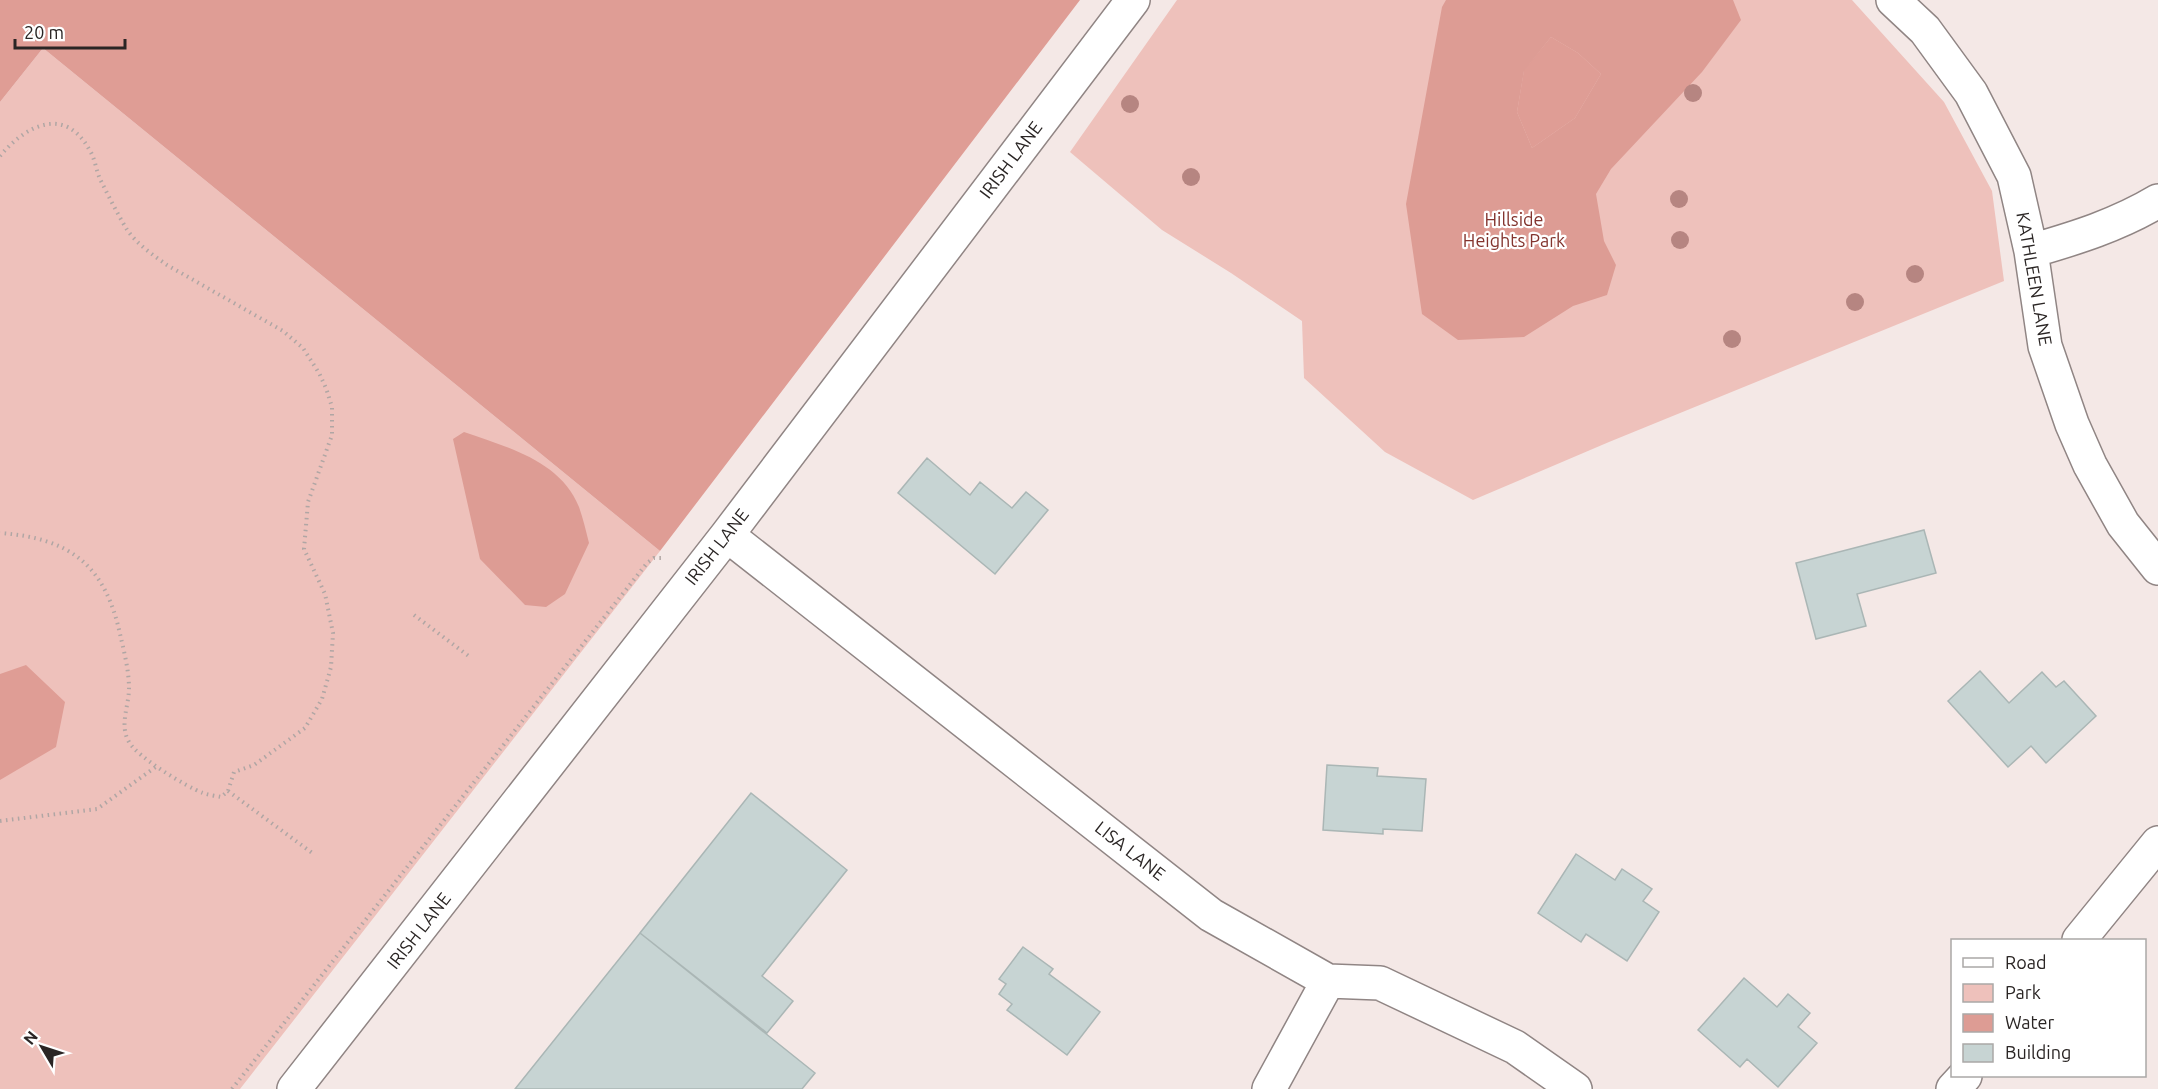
<svg xmlns="http://www.w3.org/2000/svg" width="2158" height="1089" viewBox="0 0 2158 1089" font-family="Ubuntu,sans-serif">
	<rect width="100%" height="100%" fill="#f4e8e6"/>
	<path fill="#eec1bb" d="M1177 0H1852L1944 102 1992 191 2004 281 1609 442 1473 500 1385 452 1304 378 1302 321 1231 273 1162 230 1070 152Z
		M43 48 660 551 240 1089H0V102Z"/>
	<path fill="#df9d95" d="M0 0H1080L660 551 43 48 0 102Z
		M1551 37 1578 53 1601 74 1575 118 1532 148 1517 112 1524 70Z
		M26 665 65 702 56 747 0 780V674Z"/>
	<path fill="#dd9c94" fill-rule="evenodd" d="M1446 0H1733L1741 20 1702 72 1611 169 1596 194 1604 241 1616 265 1607 295 1573 306 1524 337 1458 340 1422 314 1406 204 1442 7ZM1551 37 1578 53 1601 74 1575 118 1532 148 1517 112 1524 71Z
		M464 432C506 447 560 460 579 507 583 518 586 531 589 543L565 594 546 607 525 605 480 559 453 439Z"/>
	<path fill="#c7d4d3" stroke="#aab6b5" stroke-width="1.5" d="M927 458 970 495 980 482 1012 508 1026 492 1048 510 995 574 898 493Z
		M1924 530 1936 573 1857 594 1866 626 1816 639 1796 563Z
		M1980 671 2009 703 2042 672 2056 687 2064 681 2096 716 2046 763 2031 746 2008 767 1948 701Z
		M1327 765 1378 768 1377 776 1426 779 1422 831 1383 829V834L1323 830Z
		M751 793 847 870 762 976 793 1001 767 1033 640 933Z
		M1576 854 1615 880 1622 869 1652 889 1643 901 1659 912 1627 961 1586 934 1581 942 1538 913Z
		M640 933 815 1073 802 1089H515Z
		M1023 947 1053 969 1049 974 1100 1012 1067 1055 1007 1010 1012 1004 999 994 1006 984 999 979Z
		M1744 978 1777 1007 1788 994 1810 1013 1798 1027 1817 1043 1778 1087 1747 1059 1740 1067 1698 1030Z"/>
	<g fill="none" stroke-linecap="round" stroke-linejoin="round">
		<defs>
			<path id="minor" d="M1893 0 1925 30 1971 93 2014 176 2031 251 2045 346 2072 424 2090 465 2123 524 2158 568
				M2031 251C2076 238 2118 225 2158 201
				M727 535 1211 915 1328 981 1380 983 1515 1047 1575 1089
				M2079 940 2158 843
				M294 1089 727 535 1133 0
				M1269 1089 1328 981
				M1953 1089 1965 1076"/>
		</defs>
		<use href="#minor" stroke="#908584" stroke-width="36"/>
		<path stroke="#b0a6a4" stroke-width="4" stroke-dasharray="1.5 4.5" stroke-linecap="butt" d="M0 156C25 126 64 105 89 149 95 158 96 170 100 179 108 195 117 213 126 228 135 243 153 255 167 265L283 331 303 348 319 373 326 388 332 407V435L308 502 304 549 325 594 333 633 331 667 322 699 305 728 254 765 234 772 228 791 221 797C216 796 209 795 203 793 187 787 137 757 129 742 119 725 129 706 129 688 129 671 124 651 120 634 105 565 70 538 0 533
			M414 615 470 657
			M228 791 315 855
			M0 821 97 809 157 766
			M232 1089 647 563 654 558H665"/>
		<use href="#minor" stroke="#fff" stroke-width="33"/>
	</g>
	<g fill="#b68581">
		<circle cx="1693" cy="93" r="9"/>
		<circle cx="1130" cy="104" r="9"/>
		<circle cx="1191" cy="177" r="9"/>
		<circle cx="1679" cy="199" r="9"/>
		<circle cx="1680" cy="240" r="9"/>
		<circle cx="1915" cy="274" r="9"/>
		<circle cx="1855" cy="302" r="9"/>
		<circle cx="1732" cy="339" r="9"/>
	</g>
	<g text-anchor="middle" stroke-width="4.5" stroke-linejoin="round" paint-order="stroke">
		<g font-size="18" fill="#2a2524" stroke="#fff">
			<text transform="translate(1011 160) rotate(-53)" y="6">IRISH LANE</text>
			<text transform="translate(2034 279) rotate(80)" y="6">KATHLEEN LANE</text>
			<text transform="translate(717 547) rotate(-52)" y="6">IRISH LANE</text>
			<text transform="translate(1130 851) rotate(38)" y="6">LISA LANE</text>
			<text transform="translate(419 931) rotate(-52)" y="6">IRISH LANE</text>
		</g>
		<g font-size="18" fill="#83342e" stroke="#fff">
			<text x="1514" y="226">Hillside<tspan x="1514" dy="21">Heights Park</tspan></text>
		</g>
	</g>
	<rect x="1951" y="939" width="195" height="138" fill="#ffffff" stroke="#aaa8a7" stroke-width="1.5"/>
	<rect x="1963" y="958" width="30" height="9" fill="#ffffff" stroke="#aaa8a7" stroke-width="1.5"/>
	<text x="2005" y="969" font-size="18" fill="#2a2524">Road</text>
	<rect x="1963" y="984" width="30" height="18" fill="#eec1bb" stroke="#aaa8a7" stroke-width="1.5"/>
	<text x="2005" y="999" font-size="18" fill="#2a2524">Park</text>
	<rect x="1963" y="1014" width="30" height="18" fill="#dd9c94" stroke="#aaa8a7" stroke-width="1.5"/>
	<text x="2005" y="1029" font-size="18" fill="#2a2524">Water</text>
	<rect x="1963" y="1044" width="30" height="18" fill="#c7d4d3" stroke="#aaa8a7" stroke-width="1.5"/>
	<text x="2005" y="1059" font-size="18" fill="#2a2524">Building</text>
	<g transform="translate(42 1047) rotate(309)" stroke="#ffffff" stroke-width="4.5" paint-order="stroke">
	<path d="M0-4.5L10 22L0 15L-10 22Z" fill="#2a2524"/>
	<text y="-9" font-size="16" font-weight="bold" text-anchor="middle" fill="#2a2524">N</text>
	</g>
	<path d="M15 39v9h110v-9" fill="none" stroke="#2a2524" stroke-width="3"/>
	<text x="24" y="39" font-size="18" fill="#2a2524" stroke="#ffffff" stroke-width="4.5" paint-order="stroke">20 m</text>
</svg>
